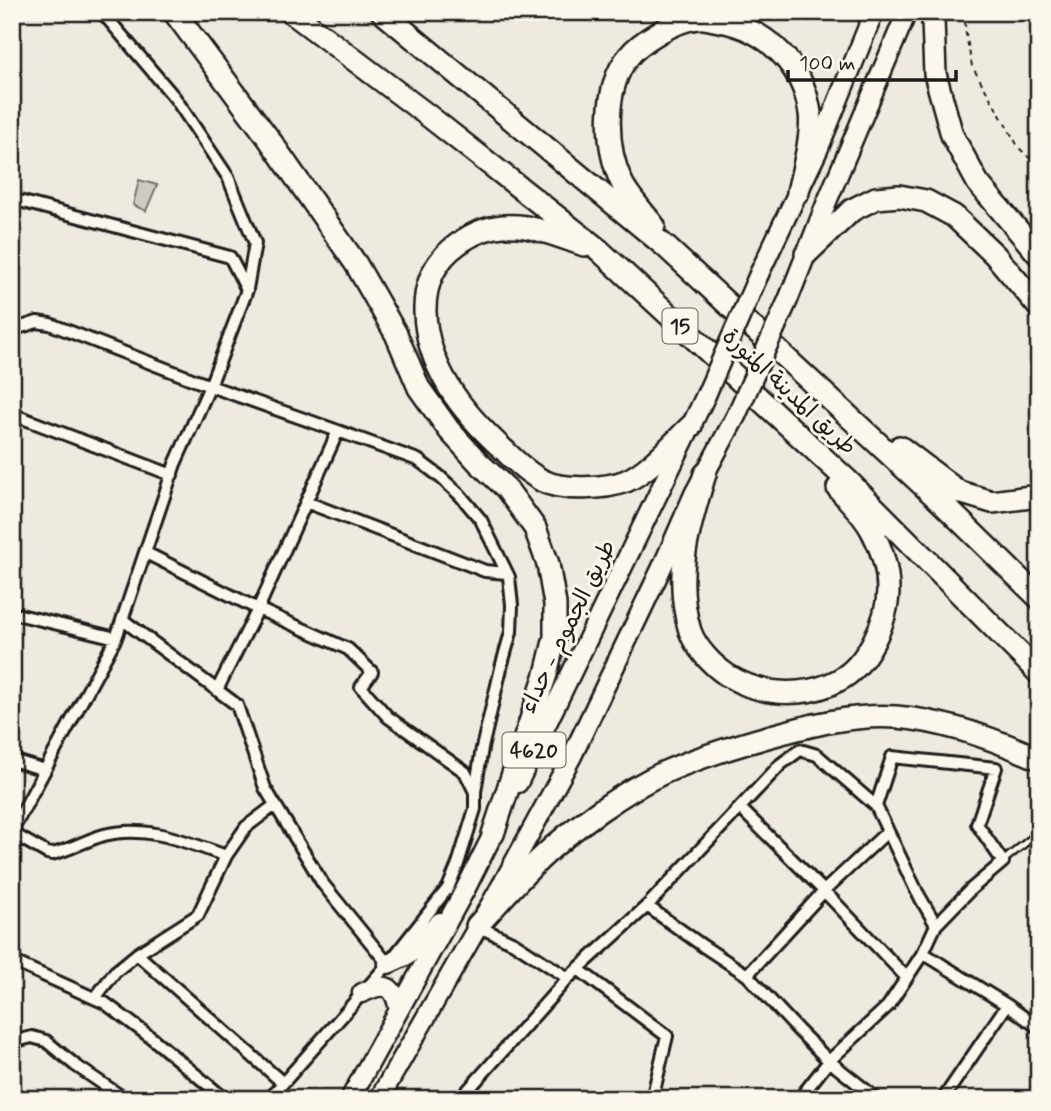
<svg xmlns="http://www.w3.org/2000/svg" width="1051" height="1111" viewBox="0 0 1051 1111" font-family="Mynerve,'Playpen Sans Arabic',sans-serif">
	<rect width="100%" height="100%" fill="#eeeadf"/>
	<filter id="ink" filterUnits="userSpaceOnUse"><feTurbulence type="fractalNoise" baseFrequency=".0143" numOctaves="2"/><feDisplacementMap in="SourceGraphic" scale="14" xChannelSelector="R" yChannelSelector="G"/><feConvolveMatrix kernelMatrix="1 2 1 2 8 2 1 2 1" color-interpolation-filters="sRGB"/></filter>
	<g filter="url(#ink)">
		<path fill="#ceccc2" stroke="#75746f" stroke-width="2" d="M139 180 157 185 146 211 133 205Z"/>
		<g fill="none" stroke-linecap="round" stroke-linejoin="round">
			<defs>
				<path id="lane" d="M1003 861 1039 832"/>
				<path id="street" d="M102 12 175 98 228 177 255 243 247 289
					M12 199 230 257 247 290 210 386 175 464 116 638 12 831
					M12 330 37 322 50 324 210 386 338 431 418 460 438 475 460 495 481 520 509 577 512 605 511 632 502 664 482 748 475 792V809L458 864 448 888 388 964 269 1099
					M12 414 172 475
					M306 502 485 571 506 573
					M146 553 258 609 348 649 372 672 361 687 388 717 465 772 475 792
					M12 613 116 638
					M123 620 237 705 265 788 323 884 388 964
					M217 690 258 609 338 431
					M12 760 45 770
					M876 806 917 892 936 925
					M740 808 824 891 907 978
					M12 833 47 853 52 854C70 850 86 840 104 835 146 824 187 842 226 856
					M647 906 703 946 747 975 798 1030 829 1061 877 1099
					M477 926 514 943 568 978 647 906 781 764 800 750 817 755 876 806 892 757 996 768 977 824 1003 862 971 889 936 925 923 953 888 1006 829 1061 799 1099
					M923 953 1007 1005 1039 1028
					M137 954 283 1083
					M12 961 105 1003 153 1039 225 1099
					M578 969 667 1036 652 1099
					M747 975 824 891 887 832
					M95 998 115 972 137 954 198 915 226 856 246 827 275 805
					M12 1042 32 1037 46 1041 75 1065 125 1099
					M460 1099 568 978
					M943 1099 1007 1005"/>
				<path id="primary" d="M759 274 818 150 874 12
					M788 300 828 199 907 12
					M518 783 706 395
					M388 964 408 955 440 922
					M362 993C385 982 394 984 399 1010
					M350 1099 466 888 498 824
					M379 1099 504 881 572 756 663 565 694 494 736 416"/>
				<path id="highway" d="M174 12 269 139 356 264 396 334 419 388 449 430 479 463 506 488 535 528 548 564 555 604V637L546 674 493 834
					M291 12 430 117 599 250 847 480 1039 673
					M382 12 666 247 941 502 1039 598
					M935 12 933 20 935 74 952 135 978 183 1039 255
					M654 226C645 214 628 196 622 183 605 148 603 87 629 56 637 46 648 39 658 33 670 26 684 19 698 18 705 17 713 20 719 21 767 29 803 65 810 113 813 134 803 170 798 192
					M584 245C563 238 540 228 518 226 496 224 475 231 458 244 409 279 422 342 449 387 464 412 484 432 505 451 516 462 529 474 543 481 563 491 606 489 626 481 649 471 673 443 691 426
					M806 254 852 210 876 198 899 196 926 201 954 216 995 255 1039 307
					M900 447 959 492 992 502 1039 496
					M705 474C689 527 673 575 690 631 696 648 712 665 727 675 749 689 772 694 798 692 812 691 826 687 839 680 866 666 888 621 888 590 888 569 881 547 871 529 863 514 849 501 838 488
					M477 926C497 904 517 881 539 860 571 829 624 791 665 772 699 757 735 746 771 736 811 725 854 714 896 717 945 721 995 739 1039 759"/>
			</defs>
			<use href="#lane" stroke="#1c1c1c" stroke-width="10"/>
			<use href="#street" stroke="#1c1c1c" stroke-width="16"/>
			<use href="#primary" stroke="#1c1c1c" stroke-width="23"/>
			<use href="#highway" stroke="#1c1c1c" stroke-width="26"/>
			<path stroke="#1c1c1c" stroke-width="2" stroke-dasharray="5 5" stroke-linecap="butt" d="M964 12 966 34 972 66 1019 148 1037 165 1039 157"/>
			<use href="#lane" stroke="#fbf7ec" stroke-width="5"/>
			<use href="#street" stroke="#fbf7ec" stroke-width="10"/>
			<use href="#primary" stroke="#fbf7ec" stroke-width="18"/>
			<use href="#highway" stroke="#fbf7ec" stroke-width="21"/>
			<defs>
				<path id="primary-bridge" d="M706 395 759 274
					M736 416 788 300"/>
			</defs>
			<use href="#primary-bridge" stroke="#1c1c1c" stroke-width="23" stroke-linecap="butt"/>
			<use href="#primary-bridge" stroke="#fbf7ec" stroke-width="18"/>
		</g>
	</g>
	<g text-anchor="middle" stroke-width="6" stroke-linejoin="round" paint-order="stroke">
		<g fill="#fbf7ec" stroke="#5f5e5a" stroke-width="2">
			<rect x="662.5" y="308.5" width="35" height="35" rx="5"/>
			<rect x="502.5" y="732.5" width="63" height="35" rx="5"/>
		</g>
		<g font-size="21" font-weight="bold" fill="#1c1c1c">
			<text x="680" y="333">15</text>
			<text x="534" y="757">4620</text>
		</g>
		<g font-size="23" fill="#1c1c1c" stroke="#fbf7ec">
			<text transform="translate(790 391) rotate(43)" y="8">طريق المدينة المنورة</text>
			<text transform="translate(567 626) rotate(-64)" y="8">طريق الجموم - حداء</text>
		</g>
	</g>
	<rect width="1051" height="1111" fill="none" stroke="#fbf7ec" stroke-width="42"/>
	<rect x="21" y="21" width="1009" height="1069" fill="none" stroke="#1c1c1c" stroke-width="2.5" filter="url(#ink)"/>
	<path d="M788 70v10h168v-10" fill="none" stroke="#1c1c1c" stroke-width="3.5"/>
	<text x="799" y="70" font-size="21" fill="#1c1c1c" stroke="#fbf7ec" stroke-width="5" paint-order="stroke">100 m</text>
</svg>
